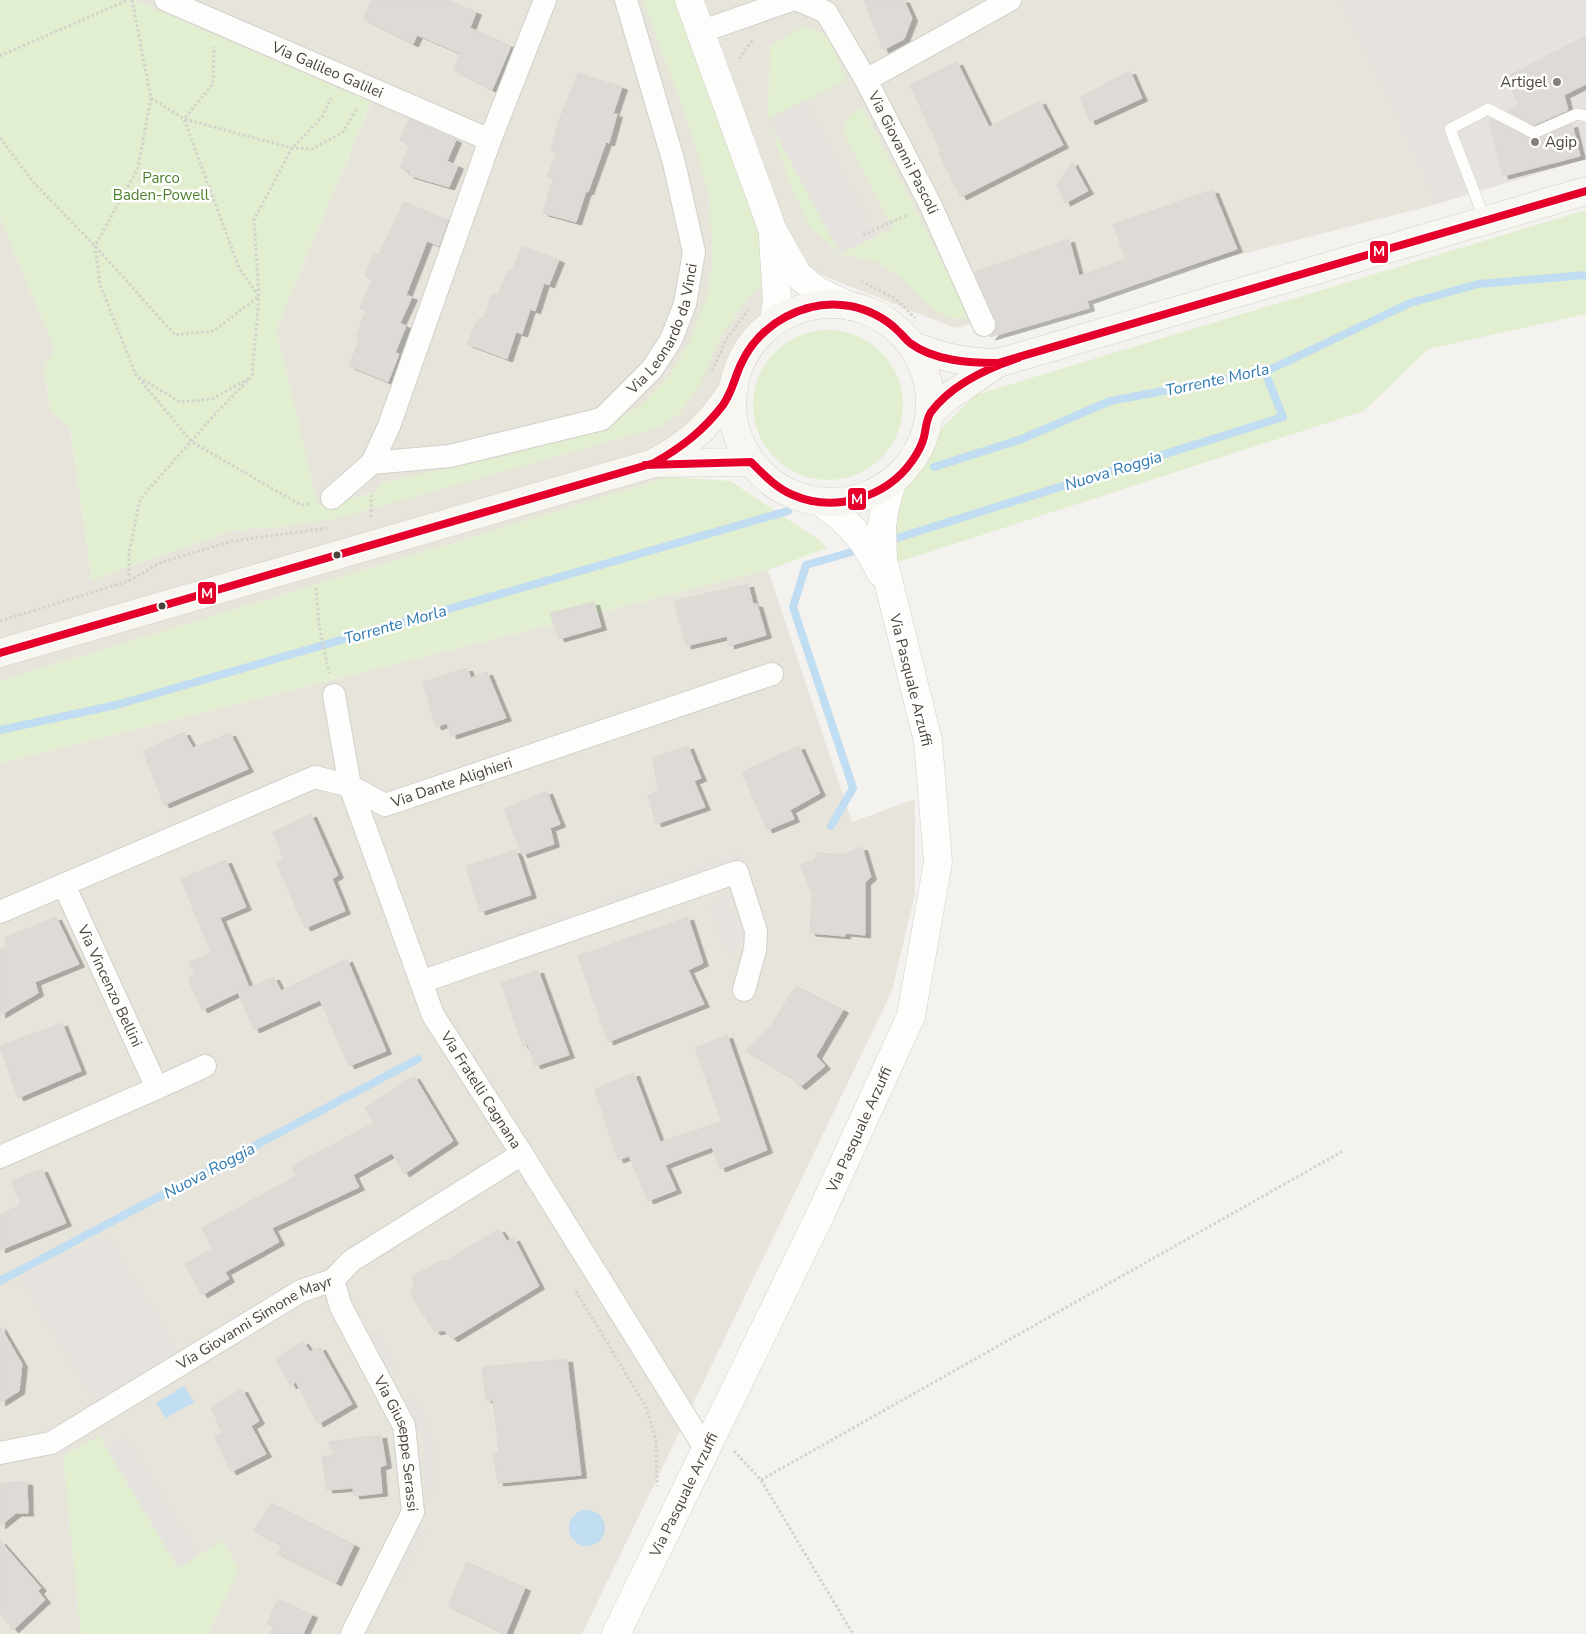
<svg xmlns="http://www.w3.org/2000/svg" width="1586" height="1634" viewBox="0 0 1586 1634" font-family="'Nunito Sans',sans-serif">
	<defs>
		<filter id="shadow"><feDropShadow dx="5.5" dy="3" stdDeviation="0" flood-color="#0004"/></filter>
	</defs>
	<rect width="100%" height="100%" fill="#f4f2ee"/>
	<path fill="#e7e4dc" d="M134 0H1339L1437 204 955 328 802 267 669 477 0 681V217L55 350 44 369 51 411 70 428 92 580 233 530 281 527 321 520 276 329 371 103Z
		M768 570 852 822 915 799V893L892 991 582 1634H0V763Z"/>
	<path fill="#e6e2de" d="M1339 0H1586V159L1437 204Z"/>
	<path fill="#e1eecf" d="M0 0H134L371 102 276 329 318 506 377 492 380 483 513 454 613 422 640 406 669 376 690 341 709 291 712 259 710 199 692 133 643 0H680L763 233V285L749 296 721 336 700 384 680 413 660 427 339 518 281 527 233 530 92 580 70 428 51 411 44 369 55 350 0 217Z
		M804 26 828 36 846 80 768 120 840 254 893 228 844 134C844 118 849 114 863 108L971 319 950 318 934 310 899 276 875 261 840 254 810 227 790 184 768 119 770 46Z
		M1586 210V314L1428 349 1364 411 895 563 884 521 932 438 975 395Z
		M753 405a75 75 0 1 1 150 0a75 75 0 1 1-150 0Z
		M669 477 730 481 819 540 827 548 768 570 0 763V681Z
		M99 1436 178 1568 223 1541 239 1569 208 1634H81L63 1456Z"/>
	<path fill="#e6e3df" d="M805 100 877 235 840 254 768 119Z
		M741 851 746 862 608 910 603 901Z
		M728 896 747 943 728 957 709 907Z
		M567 913 572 923 472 959 468 949Z
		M106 1233 186 1361 101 1412 18 1276Z
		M377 1330 399 1369 388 1374 367 1335Z
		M413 1397 428 1423 434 1444 437 1469 435 1492 426 1490 425 1446 405 1401Z
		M126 1436 199 1555 178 1568 106 1448Z
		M417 1526 426 1529 400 1583 392 1578 411 1543Z"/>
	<path fill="#c0ddf1" d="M184 1386 194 1402 166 1418 156 1403Z
		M569 1528a18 18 0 1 1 36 0a18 18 0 1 1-36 0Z"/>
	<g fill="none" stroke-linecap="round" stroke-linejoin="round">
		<path stroke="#c0ddf1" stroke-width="8" d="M934 467 1022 439 1110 401 1265 372 1410 303 1478 284 1586 275
			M897 538 1283 417 1265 372
			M0 730 116 705 788 511
			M831 826 853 788 793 607 806 565 855 551
			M0 1281 418 1059"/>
	</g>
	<path fill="#dedbd6" stroke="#dcd9d4" filter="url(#shadow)" d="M372 0H448L476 12 470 28 511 46 492 90 454 70 460 53 417 35 413 44 363 19Z
		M864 0H904L912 18 904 39 883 50Z
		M1586 36V84L1564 95 1568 110 1534 125 1507 110 1519 104 1506 77Z
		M957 62 989 127 1040 101 1063 145 961 197 939 153 941 151 910 85Z
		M1130 71 1142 98 1090 122 1080 97Z
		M578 73 622 87 613 114H617L609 143 606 142 588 192 586 191 576 222 543 213 553 179 547 177 557 153 551 151 560 118Z
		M409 119 456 140 447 161 458 166 449 187 408 175 410 172 400 168 410 145 400 140Z
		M1491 119 1533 140 1572 124 1580 156 1503 176 1489 120Z
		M1072 162 1088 191 1065 203 1057 185Z
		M1213 190 1237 249 1087 301 1089 308 990 337 997 327 996 320 975 272 1069 239 1079 276 1126 259 1113 224Z
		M404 202 448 220 439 246 427 241 406 295 412 297 400 323 406 326 395 353 399 354 388 382 349 366 360 338 356 336 366 311 360 308 372 280 365 276 374 254 379 255Z
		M522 246 559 260 549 285 544 283 535 311 530 309 522 334 516 332 507 359 467 344 478 319H484L492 294 498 296 508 270 512 271Z
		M748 584 753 604H757L766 635 729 646 727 636 686 646 674 601Z
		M594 602 601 627 559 639 550 613Z
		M467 668 471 678 487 672 506 718 451 736 447 723 436 727 423 682Z
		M184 732 193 748 230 733 248 769 164 805 143 751Z
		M688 746 701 778 694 781 705 807 656 824 648 795 659 790 652 758Z
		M799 746 820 793 790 810 794 819 767 830 742 772Z
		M547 791 560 824 550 828 554 844 522 855 504 809Z
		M311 814 338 875 332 879 345 911 305 928 277 864 284 860 273 832Z
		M862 847 871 877 865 882V935L845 933V936L810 933 812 895 801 865 815 860 816 853 843 854Z
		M516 850 531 895 480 912 466 866Z
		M226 860 246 907 220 918 249 987 202 1010 188 978 195 975 189 962 211 953 181 879Z
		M56 917 79 964 35 982 38 993 0 1015V950L7 946 4 938Z
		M688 917 703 963 688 970 704 1004 608 1042 578 956Z
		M347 959 386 1051 349 1066 320 1000 254 1030 238 992 274 977 281 991Z
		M538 970 569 1055 535 1066 528 1044 523 1046 501 983Z
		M796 986 843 1010 816 1056 825 1066 800 1087 791 1078 745 1051 772 1024Z
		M62 1023 81 1071 18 1098 0 1046Z
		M727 1035 767 1150 720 1169 712 1147 665 1165 676 1190 648 1201 629 1156 618 1160 595 1089 634 1073 660 1142 722 1122 695 1048Z
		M414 1076 453 1141 404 1174 392 1153 353 1175 359 1187 272 1228 279 1242 225 1272 229 1279 202 1295 185 1264 213 1249 202 1228 296 1176 292 1166 374 1123 365 1108Z
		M42 1169 66 1223 0 1250V1215L21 1204 11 1181Z
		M499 1229 507 1241 514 1238 539 1286 452 1339 444 1330 435 1332 410 1294 414 1284 412 1277 442 1260 444 1262Z
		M0 1326 22 1364 19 1391 0 1403Z
		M303 1341 310 1352 320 1347 352 1404 318 1424 296 1382 291 1386 275 1359Z
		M567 1359 581 1475 498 1483 493 1453 499 1452 493 1400H486L482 1367Z
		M242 1389 259 1421 251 1426 266 1454 231 1472 215 1437 222 1433 211 1407Z
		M381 1435 386 1465 380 1467 382 1493 354 1496 353 1488 327 1490 322 1457 335 1455 328 1442Z
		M27 1482 28 1513H16L0 1526V1483Z
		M271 1503 354 1545 336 1583 277 1553 282 1545 254 1531Z
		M0 1541 41 1588 38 1591 45 1600 13 1630 0 1613Z
		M467 1562 525 1588 506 1634 448 1606Z
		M278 1599 312 1615 303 1634H270L273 1627 267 1624Z"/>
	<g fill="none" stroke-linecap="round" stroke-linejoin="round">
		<defs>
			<path id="service" d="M1485 220 1450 129 1488 109 1534 133 1577 114 1586 116"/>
			<g id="minor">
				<path id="s1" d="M166 0 490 140"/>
				<path id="s2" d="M798 0 826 12 866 80 930 204 984 325"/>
				<path d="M700 32 791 0"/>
				<path d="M866 80 1010 0"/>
				<path d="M372 463 389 426 490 140 545 0"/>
				<path id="s3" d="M332 498 372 463 450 456 602 419 652 369 671 340 685 304 694 252 674 163 626 0"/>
				<path id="s4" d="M334 695 350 786 433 1015 522 1154 706 1450"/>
				<path id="s5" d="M0 912 315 777 350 786 385 805 772 674"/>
				<path d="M421 982 737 872 756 931 755 950 744 990"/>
				<path d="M157 1088 205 1066"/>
				<path d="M0 1157 157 1088 64 885"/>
				<path id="s6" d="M333 1280 341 1307 404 1426 413 1512 352 1634"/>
				<path id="s7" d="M0 1453 51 1443 301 1291 333 1280 351 1261 522 1154"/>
			</g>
			<g id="tertiary">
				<path d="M689 0 773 231 798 275 816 290 849 306"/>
				<path d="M773 238 777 301 774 322"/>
				<path d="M820 502C849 521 866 541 881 573"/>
				<path id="s8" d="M616 1634 821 1213 911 1016 938 862 928 741 883 560 882 526 885 506 892 482"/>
			</g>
			<path id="secondary" d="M732 403a99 99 0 1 1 198 0a99 99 0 1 1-198 0Z
				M911 345C944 358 962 362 998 363
				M930 413 948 397 998 363 1586 191
				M655 463 751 462
				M0 653 654 463C696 439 707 427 734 388"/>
		</defs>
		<use href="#service" stroke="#d2d0cb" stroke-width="12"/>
		<use href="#minor" stroke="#d2d0cb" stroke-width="24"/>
		<use href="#tertiary" stroke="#d2d0cb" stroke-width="29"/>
		<use href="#secondary" stroke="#d3cfc5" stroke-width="29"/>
		<path stroke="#d3d2cc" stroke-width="3" stroke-dasharray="2.5 2.5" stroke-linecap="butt" d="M132 0 151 98 138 168 95 246 100 285 136 375 192 442 301 505 311 503
			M0 56 128 0
			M740 59V57L753 40
			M151 98 184 119 292 148 312 149 342 133 357 108
			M0 138 34 183 95 246 175 335 214 331 259 296 239 268 184 119 213 84 214 47
			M863 235 909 214
			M861 281 896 299 915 318
			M712 371 726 340 748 310
			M139 377 180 402 212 399 248 379
			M371 517V495
			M129 581V553L140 499 216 413 252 376 259 296 254 220 292 148 322 117 331 98
			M316 588 319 625 329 673
			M0 621 129 581 162 562 233 541 327 528
			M576 1291 646 1407 656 1440 657 1486
			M734 1451 761 1480 853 1634
			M761 1480 1343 1151"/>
		<use href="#service" stroke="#fdfdfc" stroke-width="11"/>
		<use href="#minor" stroke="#fdfdfc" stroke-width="22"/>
		<use href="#tertiary" stroke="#fdfdfc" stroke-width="28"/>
		<use href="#secondary" stroke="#f7f6f1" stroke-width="28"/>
		<defs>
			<path id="bus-1" d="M645 465 751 462C763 474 776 488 793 495 834 513 886 498 912 461 917 454 922 445 924 437 926 429 926 419 931 412 951 385 988 368 1018 358
				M0 653 654 463C682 447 703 431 723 405 733 390 734 379 741 364 760 323 806 298 850 306 867 309 885 318 897 330 902 334 905 339 910 343 934 361 970 363 998 363L1586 191"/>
		</defs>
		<use href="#bus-1" stroke="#fff" stroke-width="11"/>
		<use href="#bus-1" stroke="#e4002b" stroke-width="8"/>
	</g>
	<g fill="#868178" stroke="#fff" stroke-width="2">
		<circle cx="1557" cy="82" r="5"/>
		<circle cx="1535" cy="142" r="5"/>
	</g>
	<g fill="#4b4439" stroke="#fff" stroke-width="2">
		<circle cx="337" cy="555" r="4.5"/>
		<circle cx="162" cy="606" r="4.5"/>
	</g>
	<g text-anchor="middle" stroke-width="5" stroke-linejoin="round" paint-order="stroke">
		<g font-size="15" fill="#4b4439" stroke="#fff">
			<text dy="5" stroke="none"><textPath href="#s1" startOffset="176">Via Galileo Galilei</textPath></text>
			<text dy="5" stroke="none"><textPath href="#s2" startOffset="191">Via Giovanni Pascoli</textPath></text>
			<text dy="5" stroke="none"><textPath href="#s3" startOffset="400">Via Leonardo da Vinci</textPath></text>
			<text transform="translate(911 680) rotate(76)" y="5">Via Pasquale Arzuffi</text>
			<text dy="5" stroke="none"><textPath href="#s5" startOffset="489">Via Dante Alighieri</textPath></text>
			<text transform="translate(110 986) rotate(65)" y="5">Via Vincenzo Bellini</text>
			<text dy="5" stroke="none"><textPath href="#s4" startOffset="425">Via Fratelli Cagnana</textPath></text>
			<text dy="5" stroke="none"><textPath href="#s8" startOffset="560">Via Pasquale Arzuffi</textPath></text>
			<text dy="5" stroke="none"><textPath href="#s7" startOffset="289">Via Giovanni Simone Mayr</textPath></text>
			<text dy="5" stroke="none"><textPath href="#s6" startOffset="178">Via Giuseppe Serassi</textPath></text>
			<text dy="5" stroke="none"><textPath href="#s8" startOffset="155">Via Pasquale Arzuffi</textPath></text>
		</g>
		<g font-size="15" fill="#4b4439" stroke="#fff" text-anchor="end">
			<text x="1547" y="87">Artigel</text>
			<text x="1545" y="147" text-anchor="start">Agip</text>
		</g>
		<g font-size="15" fill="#4a7f2a" stroke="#fff">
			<text x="161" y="183">Parco<tspan x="161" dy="17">Baden-Powell</tspan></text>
		</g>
		<g font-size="16" font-style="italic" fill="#2e7ab2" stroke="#fff">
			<text transform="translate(1217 379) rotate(-12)" y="6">Torrente Morla</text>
			<text transform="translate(1113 470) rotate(-17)" y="6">Nuova Roggia</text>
			<text transform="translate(395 624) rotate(-16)" y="6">Torrente Morla</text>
			<text transform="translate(209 1170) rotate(-28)" y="6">Nuova Roggia</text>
		</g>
	</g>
	<g stroke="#fff" stroke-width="2">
		<rect x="1369" y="240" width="20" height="24" rx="5" fill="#e4002b"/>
		<rect x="847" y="487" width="20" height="24" rx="5" fill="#e4002b"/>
		<rect x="197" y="581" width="20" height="24" rx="5" fill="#e4002b"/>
	</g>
	<g font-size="14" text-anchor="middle" font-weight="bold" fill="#fff">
		<text x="1379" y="256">M</text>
		<text x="857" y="504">M</text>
		<text x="207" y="598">M</text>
	</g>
</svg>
